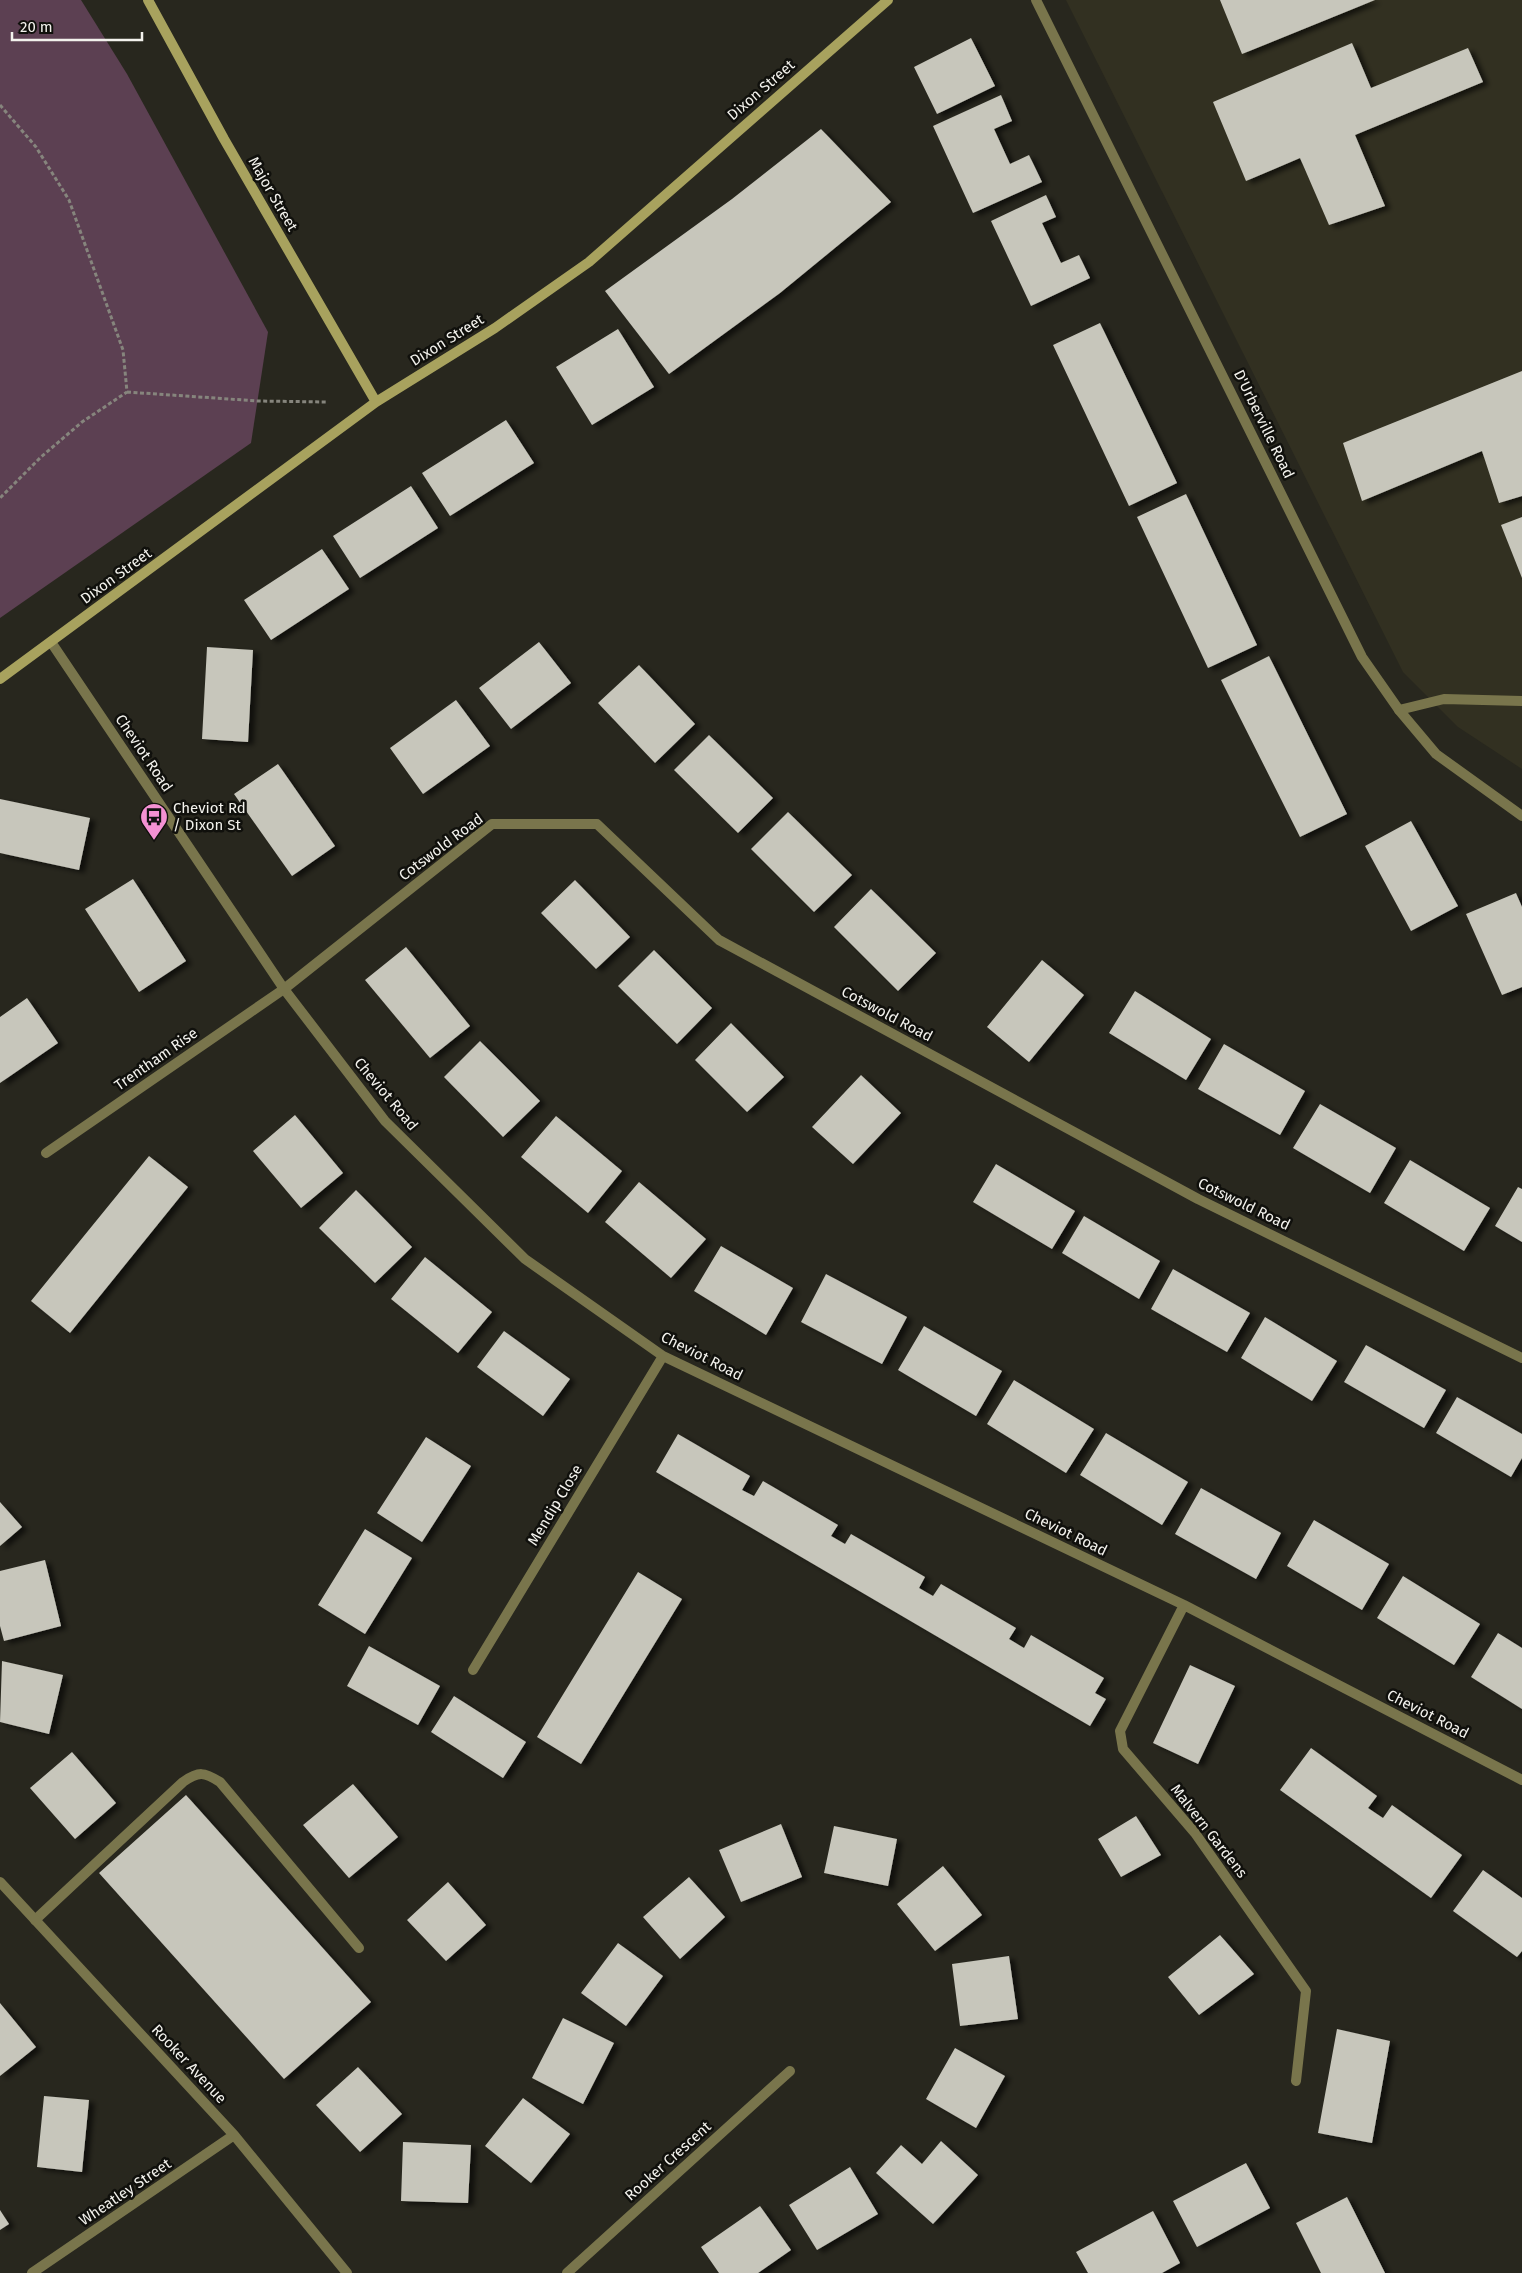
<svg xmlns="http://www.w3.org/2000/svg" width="1522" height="2273" viewBox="0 0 1522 2273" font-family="'Fira Sans',sans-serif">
	<defs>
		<filter id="shadow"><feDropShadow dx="5.5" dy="3" stdDeviation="2.5" flood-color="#0009"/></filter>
	</defs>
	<rect width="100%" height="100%" fill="#28271e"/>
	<path fill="#323021" d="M1066 0H1522V769L1458 727 1403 672Z"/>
	<path fill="#5c4052" d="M0 0H81L127 74 268 332 251 443 0 618Z"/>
	<path fill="#c7c6bb" filter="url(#shadow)" d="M1220 0H1375L1242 54Z
		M971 38 995 86 937 114 914 67Z
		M1352 43 1371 88 1468 48 1483 82 1355 135 1385 206 1329 225 1300 158 1246 181 1213 102Z
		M1001 95 1012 121 994 129 1010 164 1029 155 1042 182 973 213 933 126Z
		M821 129 891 202 780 293 669 374 605 291 732 199Z
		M1046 195 1056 217 1042 223 1061 263 1079 255 1090 278 1031 306 991 221Z
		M1100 323 1177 483 1129 506 1053 345Z
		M618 329 654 387 592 425 556 367Z
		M1522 371V496L1499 503 1482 451 1362 501 1343 443Z
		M506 420 534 463 450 516 422 473Z
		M411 486 438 528 360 578 333 536Z
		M1186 494 1257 645 1208 668 1137 517Z
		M1522 517V578L1501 525Z
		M322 549 349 589 271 640 244 600Z
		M539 642 571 683 511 729 479 688Z
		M207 647 253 650 248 742 202 739Z
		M1269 656 1347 814 1300 837 1221 680Z
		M639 665 695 724 655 763 598 703Z
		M456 700 490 746 423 794 390 748Z
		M709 735 773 798 738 833 674 770Z
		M278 764 335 846 292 876 234 794Z
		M0 799 90 818 79 870 0 853Z
		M788 812 852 875 814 912 751 849Z
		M1411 821 1458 906 1411 931 1365 846Z
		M133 879 186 961 139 992 85 909Z
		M575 880 630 937 596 969 541 913Z
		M871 889 936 953 898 991 834 927Z
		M1516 893 1522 907V987L1502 995 1466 914Z
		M406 947 470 1026 430 1058 365 980Z
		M654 950 712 1008 677 1044 618 986Z
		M1042 960 1084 995 1029 1062 987 1027Z
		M1135 991 1211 1039 1186 1080 1109 1033Z
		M27 998 58 1043 0 1083V1017Z
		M731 1023 784 1077 747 1112 695 1060Z
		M480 1041 540 1101 503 1137 444 1077Z
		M1224 1044 1305 1091 1280 1135 1198 1089Z
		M861 1075 901 1113 853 1164 812 1127Z
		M1320 1104 1396 1148 1370 1193 1293 1148Z
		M295 1115 343 1173 301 1208 253 1151Z
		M556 1116 622 1171 588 1213 521 1157Z
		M149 1156 188 1187 70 1333 31 1301Z
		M1410 1160 1490 1208 1464 1251 1384 1203Z
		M996 1164 1075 1211 1052 1249 973 1202Z
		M639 1182 706 1239 671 1278 605 1222Z
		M1518 1187 1522 1189V1242L1495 1226Z
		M356 1190 412 1247 375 1283 319 1228Z
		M1084 1216 1160 1261 1139 1299 1062 1253Z
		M721 1246 793 1288 766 1335 694 1291Z
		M425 1257 492 1312 458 1353 391 1299Z
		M1173 1269 1250 1313 1227 1352 1151 1309Z
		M826 1274 907 1317 882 1364 801 1322Z
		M1265 1317 1337 1361 1312 1401 1241 1358Z
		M924 1326 1002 1371 976 1416 898 1370Z
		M504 1331 570 1379 543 1416 477 1367Z
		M1366 1345 1446 1390 1424 1428 1344 1382Z
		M1014 1380 1094 1429 1066 1473 987 1424Z
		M1457 1397 1522 1434V1458L1511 1477 1436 1433Z
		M1106 1433 1188 1482 1162 1525 1080 1475Z
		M678 1434 750 1476 742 1490 754 1496 763 1481 838 1525 831 1536 845 1544 851 1534 925 1577 919 1588 933 1596 941 1584 1016 1628 1009 1639 1024 1648 1031 1635 1104 1678 1095 1693 1106 1699 1090 1726 656 1472Z
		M426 1437 471 1466 422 1542 377 1513Z
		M1201 1488 1281 1533 1256 1579 1175 1534Z
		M0 1502 22 1527 0 1546Z
		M1314 1520 1389 1564 1362 1610 1287 1566Z
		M365 1529 412 1558 365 1634 318 1605Z
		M45 1560 61 1626 4 1641 0 1626V1571Z
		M638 1572 682 1599 581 1764 537 1737Z
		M1403 1576 1480 1624 1454 1665 1377 1618Z
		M1498 1633 1522 1648V1709L1471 1677Z
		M369 1646 440 1686 418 1725 347 1686Z
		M2 1661 63 1675 49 1734 0 1722Z
		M1190 1665 1235 1686 1198 1764 1153 1743Z
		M454 1696 526 1742 503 1778 431 1732Z
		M1311 1748 1377 1796 1368 1808 1383 1818 1392 1805 1462 1855 1431 1898 1280 1790Z
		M72 1752 116 1803 75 1839 30 1788Z
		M353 1784 398 1837 349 1878 303 1825Z
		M186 1795 371 2002 284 2079 99 1873Z
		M1136 1816 1161 1855 1121 1877 1098 1839Z
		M781 1824 802 1877 741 1902 719 1850Z
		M834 1826 897 1839 888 1886 824 1873Z
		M943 1866 982 1915 935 1951 897 1904Z
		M1483 1870 1522 1898V1951L1517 1957 1453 1911Z
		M689 1877 725 1917 680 1959 643 1917Z
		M448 1882 486 1925 446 1961 407 1920Z
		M1220 1935 1254 1974 1199 2015 1168 1977Z
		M618 1943 663 1976 626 2026 581 1993Z
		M1009 1956 1018 2019 960 2026 952 1964Z
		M0 2003 36 2047 0 2076Z
		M563 2018 614 2043 583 2104 532 2078Z
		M1337 2029 1390 2041 1372 2143 1318 2133Z
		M955 2048 1005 2076 976 2128 926 2099Z
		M358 2067 402 2114 360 2152 316 2105Z
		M44 2096 89 2100 82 2172 37 2167Z
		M523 2098 570 2134 531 2183 485 2146Z
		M941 2141 978 2175 933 2224 876 2173 901 2145 922 2164Z
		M403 2142 471 2145 468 2203 401 2201Z
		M1246 2163 1270 2208 1197 2247 1173 2201Z
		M850 2167 878 2214 817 2250 789 2205Z
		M1347 2197 1385 2273H1321L1296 2223Z
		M760 2206 791 2250 758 2273H719L701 2247Z
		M0 2210 9 2224 0 2230Z
		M1153 2211 1180 2263 1162 2273H1088L1076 2252Z"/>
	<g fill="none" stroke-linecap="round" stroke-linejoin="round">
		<path stroke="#86857d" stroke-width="3" stroke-dasharray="4 2.5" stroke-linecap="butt" d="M0 105 36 147 69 200 123 350 127 392 82 422 41 457 0 498
			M127 392 258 401 326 402"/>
		<path stroke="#79754c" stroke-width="10" d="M1399 710 1444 699 1522 701
			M35 1920 183 1782C199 1771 204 1772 220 1782L359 1948"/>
		<path stroke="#79754c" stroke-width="10" d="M1036 0 1362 657 1399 710 1436 754 1522 816
			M51 642 284 989 385 1121 525 1259 663 1356 1184 1605 1522 1780
			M46 1153 284 989 492 824H597L719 940 1198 1199 1522 1358
			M1184 1605 1120 1731 1123 1749 1195 1833 1306 1991 1296 2081
			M473 1670 663 1356
			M0 1882 234 2135 347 2273
			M32 2273 234 2135
			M567 2273 790 2071"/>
		<path stroke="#a8a25e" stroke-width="10" d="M148 0 224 139 376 402
			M0 679 376 402 495 328 589 262 888 0"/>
	</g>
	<defs>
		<symbol id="bus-pin" viewBox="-11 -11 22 30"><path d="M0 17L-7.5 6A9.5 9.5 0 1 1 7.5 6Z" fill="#f491d3" stroke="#10100c"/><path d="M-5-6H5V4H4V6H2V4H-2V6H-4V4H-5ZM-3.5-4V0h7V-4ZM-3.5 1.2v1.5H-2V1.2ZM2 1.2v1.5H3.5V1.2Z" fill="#111"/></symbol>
	</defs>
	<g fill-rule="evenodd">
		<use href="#bus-pin" x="138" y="801" width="32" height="43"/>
	</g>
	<g text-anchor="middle" stroke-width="5" stroke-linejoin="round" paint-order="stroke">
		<g font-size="15" fill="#f3f2ed" stroke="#10100c">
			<text transform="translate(761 90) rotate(-41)" y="5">Dixon Street</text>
			<text transform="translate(273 194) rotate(60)" y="5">Major Street</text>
			<text transform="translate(447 340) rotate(-32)" y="5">Dixon Street</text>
			<text transform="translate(1264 424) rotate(64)" y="5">D'Urberville Road</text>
			<text transform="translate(116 576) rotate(-36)" y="5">Dixon Street</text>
			<text transform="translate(144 753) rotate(56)" y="5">Cheviot Road</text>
			<text transform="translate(441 847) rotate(-37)" y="5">Cotswold Road</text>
			<text transform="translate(887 1014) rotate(28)" y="5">Cotswold Road</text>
			<text transform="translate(156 1059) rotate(-35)" y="5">Trentham Rise</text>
			<text transform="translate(386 1094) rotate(50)" y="5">Cheviot Road</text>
			<text transform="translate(1244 1204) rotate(26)" y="5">Cotswold Road</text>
			<text transform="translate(702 1356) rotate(27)" y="5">Cheviot Road</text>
			<text transform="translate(555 1505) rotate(-59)" y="5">Mendip Close</text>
			<text transform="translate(1066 1532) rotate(26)" y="5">Cheviot Road</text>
			<text transform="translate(1428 1714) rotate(27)" y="5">Cheviot Road</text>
			<text transform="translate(1209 1831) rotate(52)" y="5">Malvern Gardens</text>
			<text transform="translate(189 2064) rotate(47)" y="5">Rooker Avenue</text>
			<text transform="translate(668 2161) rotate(-42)" y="5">Rooker Crescent</text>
			<text transform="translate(125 2192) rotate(-34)" y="5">Wheatley Street</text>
		</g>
		<g font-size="15" fill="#f3f2ed" stroke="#10100c" text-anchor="start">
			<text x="173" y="813">Cheviot Rd<tspan x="173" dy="17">/ Dixon St</tspan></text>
		</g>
	</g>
	<path d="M12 32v8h130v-8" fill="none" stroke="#f3f2ed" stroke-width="2.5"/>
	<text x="20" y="32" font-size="15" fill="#f3f2ed" stroke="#10100c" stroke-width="4" paint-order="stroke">20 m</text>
</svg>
